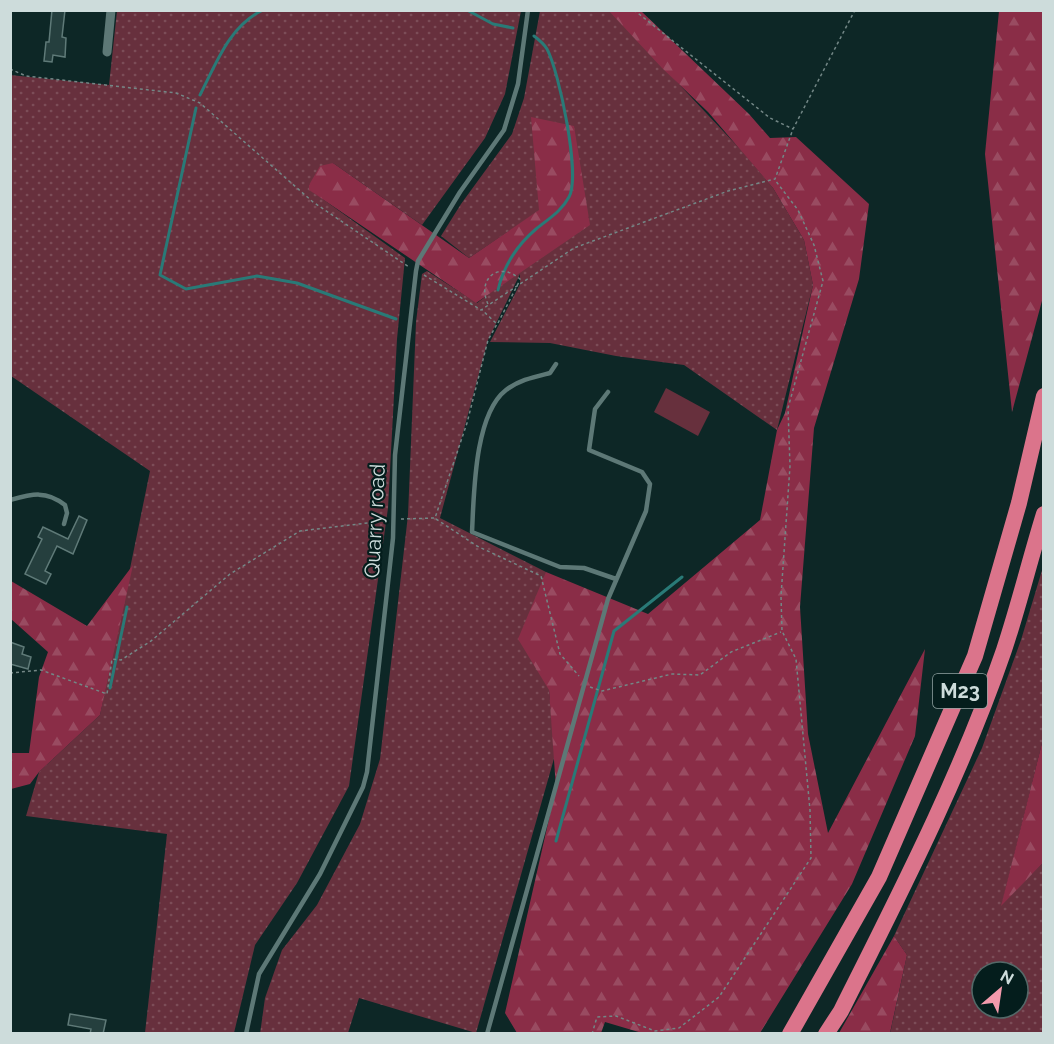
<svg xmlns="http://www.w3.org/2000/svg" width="1054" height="1044" viewBox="0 0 1054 1044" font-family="Raleway,sans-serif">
	<defs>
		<pattern id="grass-dots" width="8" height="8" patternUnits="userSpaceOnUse" patternTransform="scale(1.5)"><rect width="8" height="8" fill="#67303d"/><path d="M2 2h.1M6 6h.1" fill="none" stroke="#7c4d58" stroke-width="1.8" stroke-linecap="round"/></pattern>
		<pattern id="forest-firs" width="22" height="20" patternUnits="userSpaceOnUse" patternTransform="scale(1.5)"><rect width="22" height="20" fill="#8a2d47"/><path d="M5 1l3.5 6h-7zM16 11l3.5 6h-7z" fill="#994b61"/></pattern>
	</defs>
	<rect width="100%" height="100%" fill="#0d2726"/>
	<path fill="url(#grass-dots)" fill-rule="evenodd" d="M117 11H521L505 94 485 138 422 225 333 163 309 185 310 190 405 258 397 339 388 508 349 786 297 883 255 945 234 1033H145L167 834 26 816 39 772 100 715 150 471 11 376 10 75 109 85Z
		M540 11H610L740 149 773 188 804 240 813 285 777 430 684 365 616 356 550 343 490 342 520 284V274L488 340 440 518 546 572 549 690 555 755 476 1033 359 998 348 1033 260 1034 265 998 282 950 317 905 360 824 380 759 408 515 416 322 422 274 427 271 477 303 589 218 532 118 540 210 469 258 441 236 461 204 512 134 524 98Z
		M1043 567V739L1002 904 1043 863V1033L890 1034 907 955 894 936 982 748 1021 640ZM982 972H1018V1008H982Z"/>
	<path fill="url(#forest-firs)" d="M609 11H641L749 114 770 138 796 137 869 204 859 279 814 428 800 607 808 734 828 833 925 649 915 736 852 884 760 1033H642L605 1022 601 1033H517L505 1013 556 788 549 690 518 639 546 572 648 614 760 520 777 430 785 413 813 285 804 240 773 188 708 112 662 68Z
		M999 11H1044L1043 297 1012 412 985 154Z
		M531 117 574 126 590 225 476 303 309 190V185L320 166 333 163 469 258 539 210Z
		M133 565 100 715 39 772 30 784 11 789V753H29L39 677 48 652 11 619V581L87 626Z
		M1043 739V863L1001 906Z
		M894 936 907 955 890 1033H839Z"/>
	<path fill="#67303d" d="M666 388 710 412 698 436 654 412Z"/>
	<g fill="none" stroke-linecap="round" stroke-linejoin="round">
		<path stroke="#297a77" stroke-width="3" d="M467 10 493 24 513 28
			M200 95C216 64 229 26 263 10
			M196 108 160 275 186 289 257 276 297 283 396 319
			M498 290C504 265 516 246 536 229 548 219 561 212 569 197 581 176 559 71 547 49 544 44 538 39 534 36
			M110 688 127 607
			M556 841 614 631 682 577"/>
	</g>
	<path fill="#253f3e" stroke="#5f7a78" stroke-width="1.5" d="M52 10H65L62 37 66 38 65 57 53 55 52 62 44 61 46 42H49Z
		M79 516 87 520 73 554 57 546 45 571 51 574 46 584 25 574 42 539 38 537 43 527 68 539Z
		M10 642 24 647 22 654 31 657 28 669 10 664Z
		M70 1014 106 1020 103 1034H90L91 1029 68 1025Z"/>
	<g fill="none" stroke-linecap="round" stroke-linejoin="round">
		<path stroke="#738786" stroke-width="1.5" stroke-dasharray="3 3" stroke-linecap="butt" d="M634 10 770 118 793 129
			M10 69 26 76 176 93 200 103 313 202 409 267
			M424 275 481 310 574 248 728 191 775 179 793 129 855 10
			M488 304C476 278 500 260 521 280
			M498 323 519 282
			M401 519 435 518 467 423 488 340 497 324 482 310
			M436 519 477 546 541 576 560 654 579 676
			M10 673 41 670 107 694 112 659 121 660 151 641 230 574 300 531 384 521
			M590 687 602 691 672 674 700 675 731 652 781 632
			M592 1034 597 1017 616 1016 655 1031 679 1028 719 997 811 858 810 810 796 659 782 631 781 596 790 466 788 408 823 281 814 245 798 210 775 180"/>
		<path stroke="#5d7876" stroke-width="4.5" d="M556 364 550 373C534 377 519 380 506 390 474 415 474 495 472 532L560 567 584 568 616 579
			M10 500C32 494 46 490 65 505L67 513 64 524
			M246 1034 259 974 320 874 363 787 367 772 393 538 395 455 416 271 418 261 460 192 504 130 518 84 528 10
			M487 1034 608 599 646 511 650 484 642 472 589 450 595 409 608 392"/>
		<path stroke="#5d7876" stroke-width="9" d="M107 52 111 10"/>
		<path stroke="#db748b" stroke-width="16" d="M790 1034 879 877 975 656 1019 503 1044 396
			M826 1034 841 1011C900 893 961 775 1004 650 1019 605 1030 559 1044 514"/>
	</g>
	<g text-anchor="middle" stroke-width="4.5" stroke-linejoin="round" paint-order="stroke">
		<rect fill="#041d1c" stroke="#91a3a2" stroke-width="1.5" x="933" y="674" width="54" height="34" rx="4.5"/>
		<g font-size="20" font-weight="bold" fill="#cddcdb">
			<text x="960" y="698">M23</text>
		</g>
		<g font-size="21" fill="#cddcdb" stroke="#041d1c">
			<text transform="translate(375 521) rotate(-87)" y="7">Quarry road</text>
		</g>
	</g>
	<rect width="1054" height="1044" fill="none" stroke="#cddcdb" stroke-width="24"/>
	<g transform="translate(1000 990) rotate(29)"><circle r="28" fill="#041d1c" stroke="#546968" stroke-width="1.5"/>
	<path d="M0-4.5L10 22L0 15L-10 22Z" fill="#f39aac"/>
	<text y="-9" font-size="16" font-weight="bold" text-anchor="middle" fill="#cddcdb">N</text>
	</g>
</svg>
